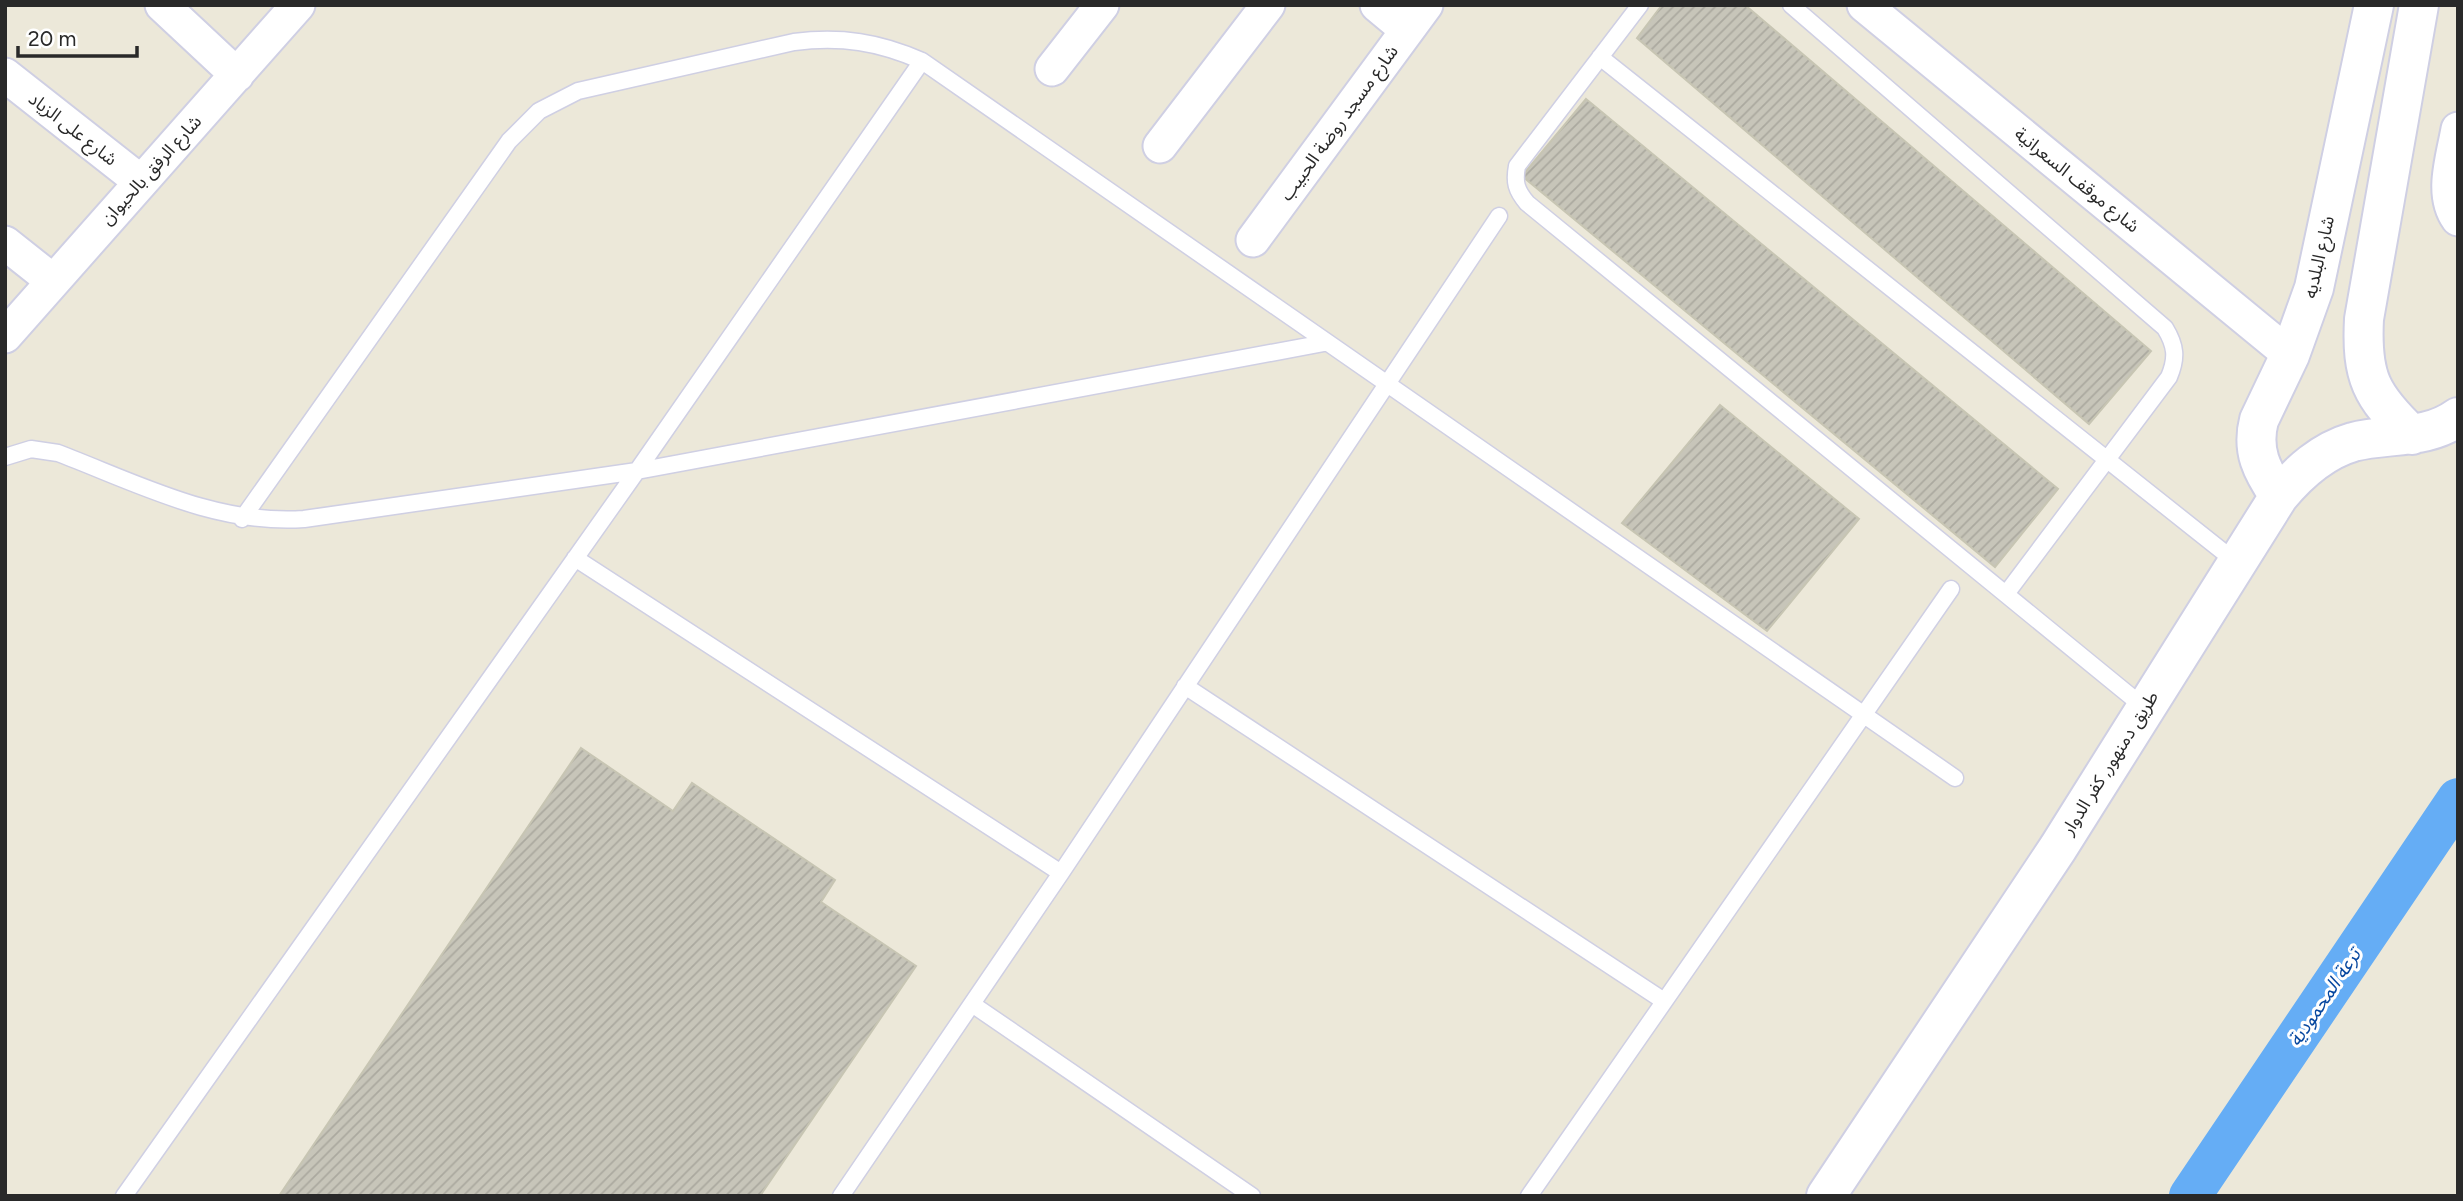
<svg xmlns="http://www.w3.org/2000/svg" width="2463" height="1201" viewBox="0 0 2463 1201" font-family="Figtree,'Noto Sans Arabic',sans-serif">
	<defs>
		<pattern id="building-hatch" width="6" height="6" patternUnits="userSpaceOnUse" patternTransform="scale(1.75)"><rect width="6" height="6" fill="#c7c5b9"/><path d="M-1 1l2-2M0 6l6-6M5 7l2-2" fill="none" stroke="#aba99f"/></pattern>
	</defs>
	<rect width="100%" height="100%" fill="#ece8d9"/>
	<g fill="none" stroke-linecap="round" stroke-linejoin="round">
		<path stroke="#65adf5" stroke-width="42" d="M2190 1196 2458 799"/>
	</g>
	<path fill="url(#building-hatch)" stroke="#c7c5b3" stroke-width="2" d="M1662 5H1745L2151 351 2089 424 1637 38Z
		M1586 99 2058 489 1995 567 1522 176Z
		M1720 405 1859 519 1767 631 1622 523Z
		M581 748 673 811 692 783 835 880 821 902 916 966 760 1196H279Z"/>
	<g fill="none" stroke-linecap="round" stroke-linejoin="round">
		<defs>
			<path id="lane" d="M1640 5 1517 166C1514 182 1516 190 1527 203L2145 708
				M1791 5 2165 328C2176 346 2177 358 2169 377L2006 594
				M1600 57 2236 562
				M5 457 31 449 58 453C139 484 216 525 304 519L637 471 1324 343
				M242 519 509 141 539 111 578 91 794 42C841 36 879 42 922 61L1955 778
				M575 558 1061 873
				M1185 686 1664 1001
				M972 1004 1252 1196
				M124 1196 637 471 922 61
				M841 1196 1061 873 1499 216
				M1529 1196 1951 589"/>
			<path id="street" d="M162 5 237 75
				M1377 5 1407 30
				M1864 5 2290 355
				M1052 69 1102 5
				M5 75 141 182
				M2458 129C2453 158 2440 194 2458 219
				M1160 146 1268 5
				M1253 240 1426 5
				M5 243 53 281
				M5 336 298 5"/>
			<path id="secondary" d="M2412 435C2371 396 2361 377 2364 319L2419 5
				M2279 496C2262 471 2251 451 2259 420L2290 355 2314 288 2374 5
				M1826 1196 2058 848 2279 496C2299 472 2322 451 2353 442 2387 433 2427 440 2458 417"/>
		</defs>
		<use href="#lane" stroke="#cfcfe3" stroke-width="19"/>
		<use href="#street" stroke="#cfcfe3" stroke-width="37"/>
		<use href="#secondary" stroke="#cfcfe3" stroke-width="42"/>
		<use href="#lane" stroke="#fff" stroke-width="16"/>
		<use href="#street" stroke="#fff" stroke-width="33"/>
		<use href="#secondary" stroke="#fff" stroke-width="38"/>
	</g>
	<g text-anchor="middle" stroke-width="6" stroke-linejoin="round" paint-order="stroke">
		<g font-size="18" fill="#292929" stroke="#fff">
			<text transform="translate(1339 123) rotate(-54)" y="6">شارع مسجد روضة الحبيب</text>
			<text transform="translate(73 129) rotate(38)" y="6">شارع على الزياد</text>
			<text transform="translate(151 170) rotate(-48)" y="6">شارع الرفق بالحيوان</text>
			<text transform="translate(2077 180) rotate(39)" y="6">شارع موقف السعرانية</text>
			<text transform="translate(2319 257) rotate(-77)" y="6">شارع البلديه</text>
			<text transform="translate(2110 763) rotate(-58)" y="6">طريق دمنهور, كفر الدوار</text>
		</g>
		<g font-size="19" font-style="italic" fill="#06479f" stroke="#fff">
			<text transform="translate(2324 997) rotate(-56)" y="7">ترعة المحمودية</text>
		</g>
	</g>
	<rect width="2463" height="1201" fill="none" stroke="#292929" stroke-width="14"/>
	<path d="M18 46v10h119v-10" fill="none" stroke="#292929" stroke-width="3.5"/>
	<text x="28" y="46" font-size="21" fill="#292929" stroke="#ffffff" stroke-width="5" paint-order="stroke">20 m</text>
</svg>
